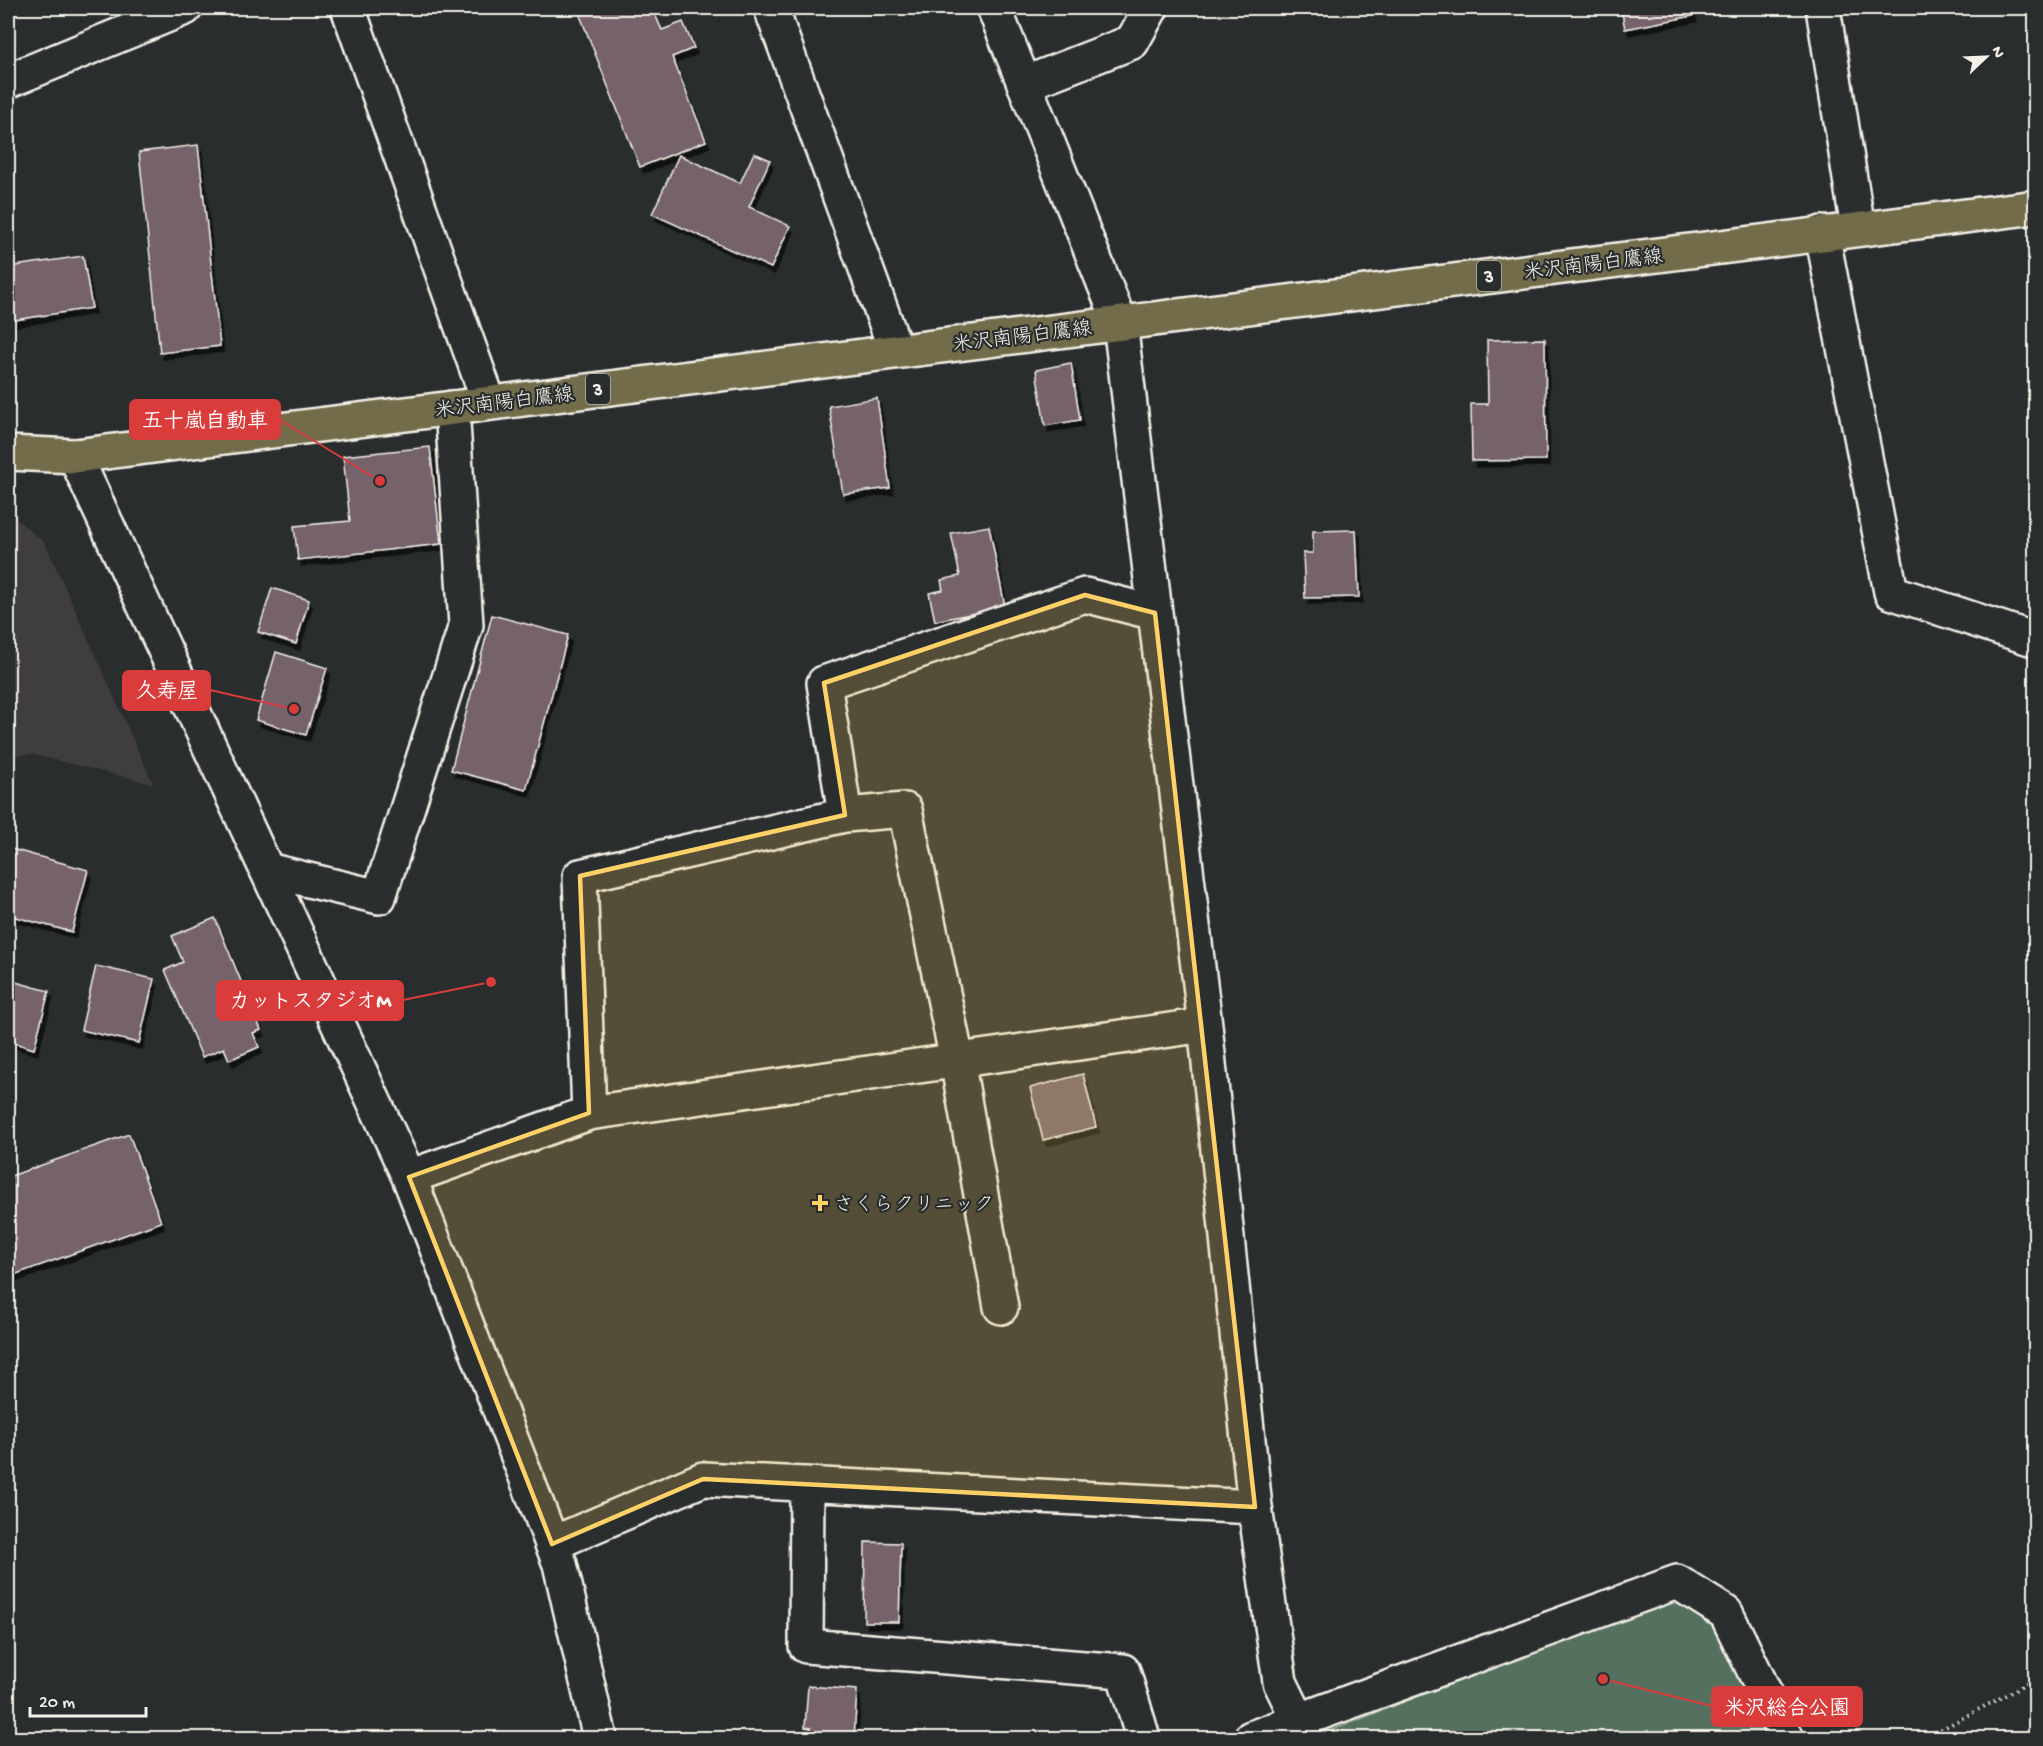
<svg xmlns="http://www.w3.org/2000/svg" width="2043" height="1746" viewBox="0 0 2043 1746" font-family="'Gochi Hand','Klee One',sans-serif">
	<defs>
		<filter id="shadow"><feDropShadow dx="3.5" dy="6" stdDeviation="0" flood-color="#0009"/></filter>
	</defs>
	<rect width="100%" height="100%" fill="#2a2d2e"/>
	<filter id="ink" filterUnits="userSpaceOnUse"><feTurbulence type="fractalNoise" baseFrequency=".0167" numOctaves="2"/><feDisplacementMap in="SourceGraphic" scale="12" xChannelSelector="R" yChannelSelector="G"/><feConvolveMatrix kernelMatrix="1 2 1 2 8 2 1 2 1" color-interpolation-filters="sRGB"/></filter>
	<g filter="url(#ink)">
		<path fill="#403d40" d="M8 512 45 543 153 784 31 754 8 756Z"/>
		<path fill="#55705f" stroke="#a4b0a4" stroke-width="1.5" d="M1674 1596 1714 1620 1774 1738H1312Z"/>
		<path fill="#74626a" stroke="#f4f1e8" stroke-width="1.5" filter="url(#shadow)" d="M577 8H652L662 30 683 22 694 48 672 57 706 141 640 167Z
			M1621 8H1691L1693 16 1625 29Z
			M198 145 220 346 160 353 139 152Z
			M754 153 770 160 749 207 790 226 771 268 652 214 679 155 740 183Z
			M83 256 92 308 8 321V267Z
			M1545 339 1546 460 1472 461 1471 404H1488L1487 340Z
			M1071 363 1080 420 1045 426 1036 370Z
			M877 398 890 488 843 494 829 406Z
			M430 447 441 544 298 560 294 526 350 521 343 456Z
			M989 526 1005 607 935 621 929 593 943 590 941 580 960 576 951 533Z
			M1356 530 1359 597 1305 598 1303 553H1313V531Z
			M272 588 309 600 296 644 258 632Z
			M492 615 568 635 526 790 451 770Z
			M276 652 327 668 306 735 256 720Z
			M8 848 88 870 72 932 8 915Z
			M215 918 261 1030 253 1033 259 1047 229 1060 224 1048 202 1057 165 970 183 962 172 936Z
			M96 966 154 979 139 1043 81 1030Z
			M8 980 49 991 34 1049 8 1041Z
			M1083 1074 1096 1127 1043 1140 1030 1088Z
			M129 1134 161 1222 8 1277V1177Z
			M865 1542 901 1543 899 1622H864Z
			M808 1686 857 1690 854 1738H811V1728L805 1727Z"/>
		<g fill="none" stroke-linecap="round" stroke-linejoin="round">
			<defs>
				<path id="minor" d="M348 8 489 403
					M771 8 896 351
					M994 8 1120 323 1205 1025 1255 1507 1280 1682 1299 1721
					M1823 8 1858 229
					M8 81 185 8
					M1024 84 1132 42 1151 8
					M1822 233 1891 592 2036 640
					M845 815 824 683 1085 595 1155 613
					M267 870 379 897 466 625 452 408
					M589 1113 580 876 845 815 905 810 957 1060 1001 1307
					M409 1177 589 1113 1205 1025
					M807 1484 806 1646 1123 1671 1143 1738
					M552 1544 703 1479 1255 1507
					M1251 1738 1677 1582 1726 1613 1787 1738"/>
				<path id="tertiary" d="M75 456 409 1177 560 1564 600 1738"/>
				<path id="primary" d="M8 453 75 456 2036 207"/>
			</defs>
			<use href="#minor" stroke="#f4f1e8" stroke-width="38"/>
			<use href="#tertiary" stroke="#f4f1e8" stroke-width="38"/>
			<use href="#primary" stroke="#f4f1e8" stroke-width="38"/>
			<path stroke="#f4f1e8" stroke-width="4" stroke-dasharray="1.5 4.5" stroke-linecap="butt" d="M1925 1738 2036 1679"/>
			<use href="#minor" stroke="#2a2d2e" stroke-width="33"/>
			<use href="#tertiary" stroke="#2a2d2e" stroke-width="33"/>
			<use href="#primary" stroke="#736c4b" stroke-width="33"/>
		</g>
	</g>
	<path fill="#ffd166" fill-opacity="0.2" stroke="#ffd166" stroke-width="4.5" stroke-linejoin="round" d="M1085 595 1155 613 1255 1507 703 1479 552 1544 409 1177 589 1113 580 876 845 815 824 683Z"/>
	<path fill="#ffd166" stroke="#2a2d2e" stroke-width="2" d="M817 1194h6v6h6v6h-6v6h-6v-6h-6v-6h6z"/>
	<g text-anchor="middle" stroke-width="4.5" stroke-linejoin="round" paint-order="stroke">
		<g fill="#2a2d2e" stroke="#b7b6b0" stroke-width="1.5">
			<rect x="1477" y="261" width="24" height="30" rx="4.5"/>
			<rect x="586" y="374" width="24" height="30" rx="4.5"/>
		</g>
		<g font-size="18" font-weight="bold" fill="#f4f1e8">
			<text x="1489" y="282">3</text>
			<text x="598" y="395">3</text>
		</g>
		<g font-size="20" fill="#f4f1e8" stroke="#2a2d2e">
			<text transform="translate(1593 263) rotate(-7)" y="7">米沢南陽白鷹線</text>
			<text transform="translate(1022 335) rotate(-7)" y="7">米沢南陽白鷹線</text>
			<text transform="translate(504 401) rotate(-7)" y="7">米沢南陽白鷹線</text>
		</g>
		<g font-size="20" fill="#f4f1e8" stroke="#2a2d2e" text-anchor="start">
			<text x="834" y="1210">さくらクリニック</text>
		</g>
	</g>
	<path fill="none" stroke="#d93c3b" stroke-width="2" d="M380 481L280 420M294 709L210 690M491 982L403 1000M1603 1679L1712 1706"/>
	<g fill="#d93c3b" stroke="#2a2d2e" stroke-width="2">
		<circle cx="380" cy="481" r="6"/>
		<circle cx="294" cy="709" r="6"/>
		<circle cx="491" cy="982" r="6"/>
		<circle cx="1603" cy="1679" r="6"/>
	</g>
	<g fill="#d93c3b" stroke="#d93c3b" stroke-width="2">
		<rect x="130" y="400" width="150" height="39" rx="6"/>
		<rect x="123" y="671" width="87" height="39" rx="6"/>
		<rect x="217" y="981" width="186" height="39" rx="6"/>
		<rect x="1712" y="1687" width="150" height="39" rx="6"/>
	</g>
	<g font-size="21" text-anchor="middle" font-weight="bold" fill="#fff">
		<text x="205" y="427">五十嵐自動車</text>
		<text x="167" y="697">久寿屋</text>
		<text x="310" y="1007">カットスタジオM</text>
		<text x="1787" y="1714">米沢総合公園</text>
	</g>
	<rect width="2043" height="1746" fill="none" stroke="#2a2d2e" stroke-width="30"/>
	<rect x="15" y="15" width="2013" height="1716" fill="none" stroke="#f4f1e8" stroke-width="2" filter="url(#ink)"/>
	<g transform="translate(1986 57) rotate(67)" stroke="#2a2d2e" stroke-width="4.5" paint-order="stroke">
	<path d="M0-4.5L10 22L0 15L-10 22Z" fill="#f4f1e8"/>
	<text y="-9" font-size="16" font-weight="bold" text-anchor="middle" fill="#f4f1e8">N</text>
	</g>
	<path d="M30 1707v9h116v-9" fill="none" stroke="#f4f1e8" stroke-width="3"/>
	<text x="39" y="1707" font-size="18" fill="#f4f1e8" stroke="#2a2d2e" stroke-width="4.5" paint-order="stroke">20 m</text>
</svg>
